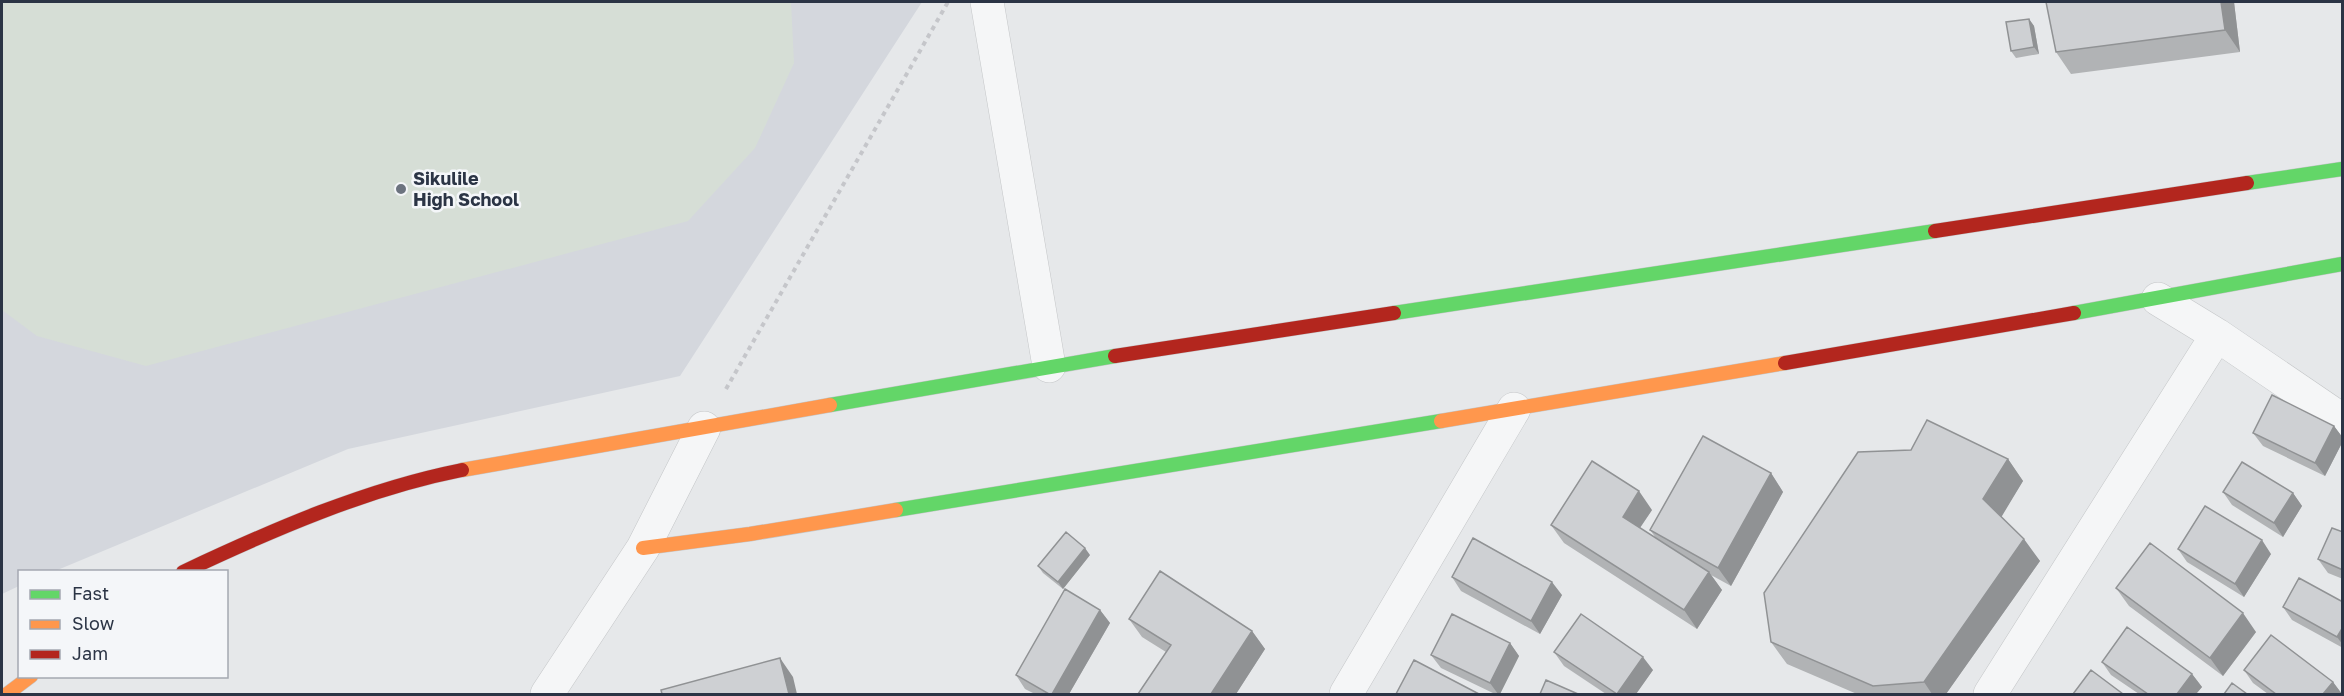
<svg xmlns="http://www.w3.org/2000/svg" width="2344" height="696" viewBox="0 0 2344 696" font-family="'Golos Text',sans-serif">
	<rect width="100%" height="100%" fill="#e6e8ea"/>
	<path fill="#d4d7dd" d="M2 2H922L680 376 348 449 55 571 20 572 19 586 2 594Z"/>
	<path fill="#d6ded6" d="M2 2H791L794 63 755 148 688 221 146 366 37 336 2 310Z"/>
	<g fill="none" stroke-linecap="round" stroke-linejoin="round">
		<defs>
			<path id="street" d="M987 2 1049 366
				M2158 299 2217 335 2342 420
				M547 694 643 548 704 428
				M1346 694 1514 409
				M1990 694 2217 335"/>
			<path id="fast" d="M2247 183 2342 169
				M1394 313 1935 231
				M2074 313 2342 264
				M830 405 1115 356
				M896 510 1441 421"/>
			<path id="slow" d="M1441 421 1785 363
				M462 470 830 405
				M643 548 750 534 896 510
				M7 694 31 676"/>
			<path id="jam" d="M1935 231 2247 183
				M1115 356 1394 313
				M1785 363 2074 313
				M183 572C272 530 366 489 462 470"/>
		</defs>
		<use href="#street" stroke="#c4c6c8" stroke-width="34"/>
		<use href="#fast" stroke="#c4c6c8" stroke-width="15"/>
		<use href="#slow" stroke="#c4c6c8" stroke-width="15"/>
		<use href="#jam" stroke="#c4c6c8" stroke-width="15"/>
		<path stroke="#c5c6ca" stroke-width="4" stroke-dasharray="4.5 4.5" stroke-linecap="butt" d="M726 389 948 2"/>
		<use href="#street" stroke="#f5f6f7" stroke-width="33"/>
		<use href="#fast" stroke="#63d668" stroke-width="14"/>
		<use href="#slow" stroke="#ff974d" stroke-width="14"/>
		<use href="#jam" stroke="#b3261e" stroke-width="14"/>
	</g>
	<path fill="#b1b3b5" d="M2047 2H2234L2240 52 2071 74 2056 52Z
		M2029 19 2034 26 2039 54 2016 58 2011 51Z
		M2334 426 2343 438V441L2325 476 2263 446 2253 433Z
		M2008 459 2023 481 2001 516 2040 561 1946 694H1857L1787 664 1771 642Z
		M1771 473 1783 492 1731 586 1711 575 1722 590 1697 629 1564 543 1551 525 1652 510 1640 528 1656 538 1650 530Z
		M2223 492 2293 493 2302 506 2283 537 2232 505Z
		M2343 532V579L2328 573 2318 559Z
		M2178 549 2271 554 2244 597 2187 562Z
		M1090 555 1063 589 1043 573 1038 566Z
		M1452 577 1562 595 1540 634 1461 591Z
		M2116 588 2256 632 2223 676 2129 606Z
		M2343 602V648L2292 620 2283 607Z
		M1100 610 1110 623 1069 694H1035L1025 689 1016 675Z
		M1129 619 1252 631 1265 649 1236 694H1138L1166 652 1142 637Z
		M1510 643 1519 656 1500 694H1495L1441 668 1431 655Z
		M1554 652 1653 670 1636 694H1606L1564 666Z
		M2102 662 2192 674 2202 687 2196 694H2139L2111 675Z
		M2244 670 2333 682 2342 694H2268L2253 683Z"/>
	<path fill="#909294" d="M2221 2H2234L2240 52 2225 30Z
		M2029 19 2034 26 2039 54 2034 47Z
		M2334 426 2343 438V441L2325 476 2315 463Z
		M2008 459 2023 481 1999 521 1983 499Z
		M1771 473 1783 492 1731 586 1718 568Z
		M1639 491 1652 510 1635 535 1623 517Z
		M2293 493 2302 506 2283 537 2274 523Z
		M2024 539 2040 561 1946 694H1932L1924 682Z
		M2262 540 2271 554 2244 597 2235 584Z
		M1085 548 1090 555 1063 589 1058 582Z
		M1709 572 1722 590 1697 629 1684 610Z
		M1552 582 1562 595 1540 634 1531 621Z
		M1100 610 1110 623 1069 694H1052Z
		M2243 613 2256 632 2223 676 2210 658Z
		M2343 627V645L2337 637Z
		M1252 631 1265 649 1236 694H1211Z
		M1510 643 1519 656 1500 694H1498L1490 683Z
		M1643 657 1653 670 1636 694H1617Z
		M780 658 793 677 797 694H789Z
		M2192 674 2202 687 2196 694H2177Z
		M2333 682 2342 694H2323Z"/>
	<path fill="#ced0d3" stroke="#909294" stroke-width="1.5" d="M2046 2H2221L2225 30 2056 52Z
		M2029 19 2034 47 2011 51 2006 22Z
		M2272 395 2334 426 2315 463 2253 433Z
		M1927 420 2008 459 1983 499 2024 539 1924 682 1873 686 1771 642 1764 593 1858 452 1911 450Z
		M1703 436 1771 473 1718 568 1650 530Z
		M1592 461 1639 491 1623 517 1709 572 1684 610 1551 525Z
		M2242 462 2293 493 2274 523 2223 492Z
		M2205 506 2262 540 2235 584 2178 549Z
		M2332 528 2343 532V570L2318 559Z
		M1066 532 1085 548 1058 582 1038 566Z
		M1473 538 1552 582 1531 621 1452 577Z
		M2150 543 2243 613 2210 658 2116 588Z
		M1160 571 1252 631 1211 694H1138L1171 645 1129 619Z
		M2299 578 2343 602V627L2337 637 2283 607Z
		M1065 589 1100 610 1052 694H1049L1016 675Z
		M1452 614 1510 643 1490 683 1431 655Z
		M1581 614 1643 657 1617 694 1554 652Z
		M2127 627 2192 674 2177 694H2148L2102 662Z
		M2271 635 2333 682 2323 694H2276L2244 670Z
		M780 658 789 694H662L661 690Z
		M1414 660 1479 694H1396Z
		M2091 670 2123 694H2073Z
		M1546 680 1578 694H1540Z
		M2232 683 2247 694H2224Z"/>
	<circle fill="#6c737f" stroke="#f4f6f9" stroke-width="2" cx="401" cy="189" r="6"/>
	<g text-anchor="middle" stroke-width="5" stroke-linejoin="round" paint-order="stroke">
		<g font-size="18" font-weight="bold" fill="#2b3445" stroke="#f4f6f9" text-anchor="start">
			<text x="413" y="185">Sikulile<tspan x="413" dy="21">High School</tspan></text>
		</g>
	</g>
	<rect width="2344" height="696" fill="none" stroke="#2b3445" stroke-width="6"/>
	<rect x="18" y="570" width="210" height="108" fill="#f4f6f9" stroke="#a4a8b1" stroke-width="1.5"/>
	<rect x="30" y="590" width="30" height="9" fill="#63d668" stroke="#a4a8b1" stroke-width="1.5"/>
	<text x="72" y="600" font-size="18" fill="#2b3445">Fast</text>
	<rect x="30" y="620" width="30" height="9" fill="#ff974d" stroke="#a4a8b1" stroke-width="1.5"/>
	<text x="72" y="630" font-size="18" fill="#2b3445">Slow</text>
	<rect x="30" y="650" width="30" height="9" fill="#b3261e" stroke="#a4a8b1" stroke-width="1.5"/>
	<text x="72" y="660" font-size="18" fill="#2b3445">Jam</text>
</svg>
